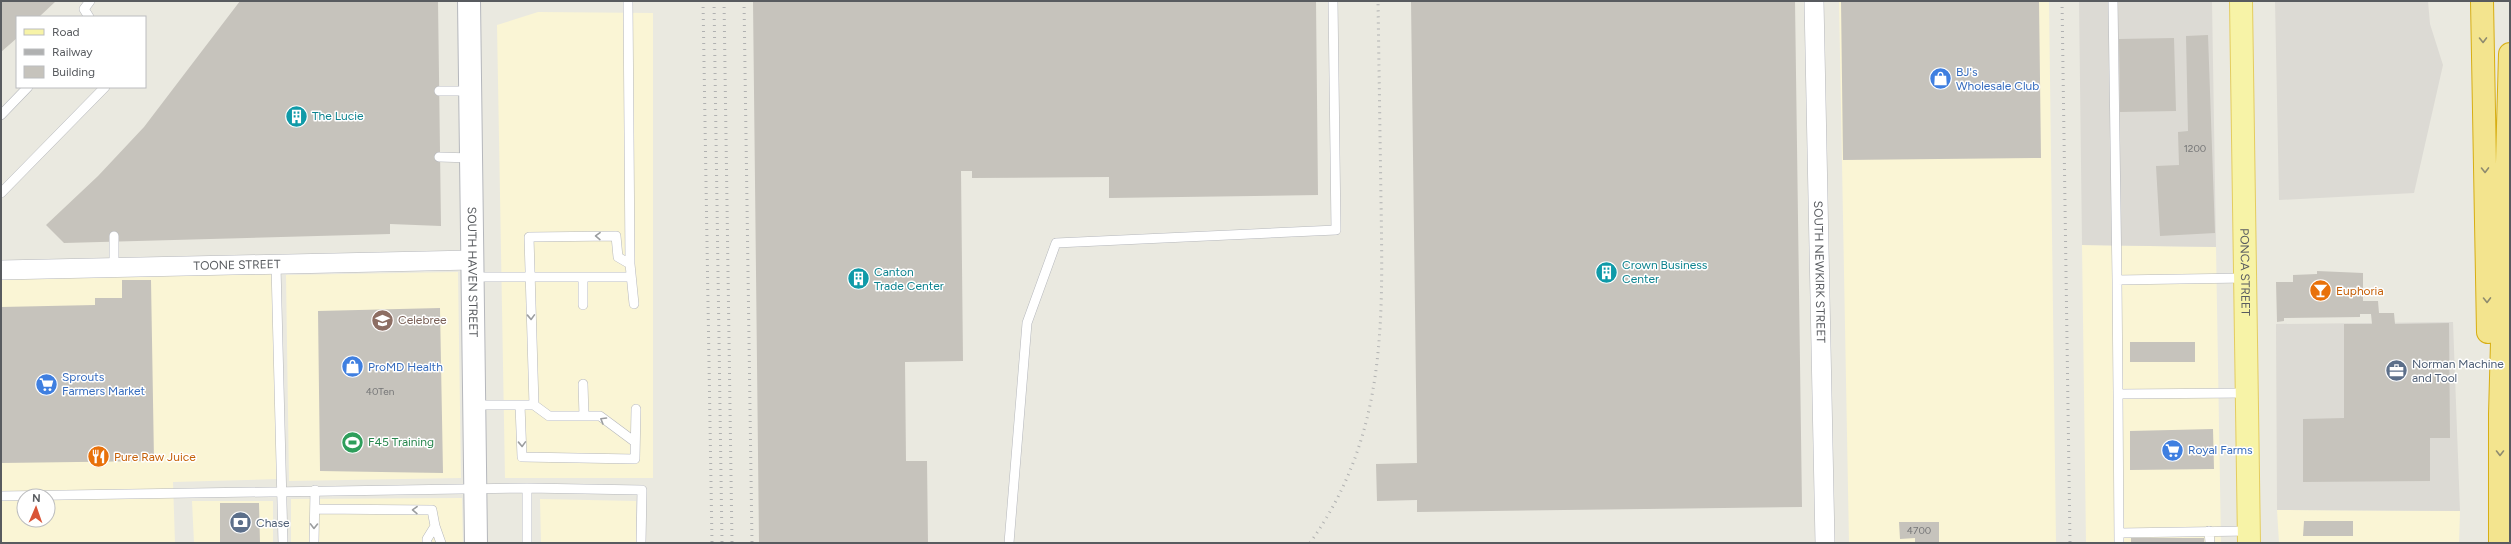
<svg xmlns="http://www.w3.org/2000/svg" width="2511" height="544" viewBox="0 0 2511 544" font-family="Figtree,sans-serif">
	<rect width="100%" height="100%" fill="#eae9e0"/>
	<path fill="#faf5d5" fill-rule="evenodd" d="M1839 1H2049L2056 543H1849Z
		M538 12 653 13V478H505L497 25Z
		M2082 245 2216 247 2221 543H2086Z
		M458 272 461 478 289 481 286 275Z
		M277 274 278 479 173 482 175 543H1V279ZM24 496H48V520H24Z
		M462 498 463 543H291V499Z
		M540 499 636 501V543H541Z
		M192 501H273V543H194Z
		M2277 510 2460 511 2459 543H2279Z"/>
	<path fill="#dcdad4" d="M2079 1H2212L2216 247 2082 245Z
		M2275 1H2428L2430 24 2443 65 2414 193 2279 200Z
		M2453 322 2460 511 2277 510 2276 324Z"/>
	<path fill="#c6c3bc" d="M1 1H56L39 17H17V38L1 52Z
		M240 1H438L441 226 390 224V234L64 243 46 225 98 176 144 127Z
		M753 1H1316L1318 195 1109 198V177L972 178V171H961L963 361 905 362 906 461H927L928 543H759Z
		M1411 1H1795L1802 507 1417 512V500L1377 501 1376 464 1417 463Z
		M1841 1H2039L2041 158 1843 160Z
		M2208 35 2215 233 2160 236 2156 166 2179 165 2178 132 2188 131 2186 36Z
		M2174 38 2176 111 2120 112 2119 39Z
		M2317 271 2363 273V301H2378L2379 313H2394L2395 324 2449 323 2450 438H2430V481L2303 482V419L2344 418V324H2372L2371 314H2360V317L2284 318V321L2277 322 2276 282H2293V275L2317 274Z
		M122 280H151L154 461 1 463V307L95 305V298H122Z
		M440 308 443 473 320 471 318 311Z
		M2130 342H2195V362H2130Z
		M2213 429 2214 469 2130 470V431Z
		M220 503H259L260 543H220Z
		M2304 521H2353V536H2303Z
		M1899 522H1939V543H1915V538L1900 539Z
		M2131 538H2204V543H2131Z"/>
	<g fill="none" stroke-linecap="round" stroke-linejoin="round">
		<defs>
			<path id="service" d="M628 1 630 264 634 304
				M2113 1 2117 280
				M89 17 84 9 90 1
				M439 91H470
				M1 115 28 87
				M439 157 471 158
				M1 193 105 87
				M114 236V268
				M276 266 283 543
				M473 277H631
				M583 277V305
				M583 384 584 416
				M2118 394 2117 280 2245 278
				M474 405H534L549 416H600L635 442
				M520 405 522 457 635 459 636 409
				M534 405 529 237 616 236 618 257 630 264
				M527 488 642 490 641 543
				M1 496 527 488V543
				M315 509 432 510 435 526 427 539V543
				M435 526 441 543
				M2209 531 2210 543
				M2119 533 2249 531
				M314 543 315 490
				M1009 543 1027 323 1056 243 1336 230 1333 1
				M2119 543 2118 394 2247 393"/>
			<g id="minor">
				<path id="s1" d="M1814 1 1825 543"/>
				<path id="s2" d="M1 270 472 260"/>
			</g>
			<g id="tertiary">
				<path id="s3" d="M469 1 476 543"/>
			</g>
			<g id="primary">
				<path id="s4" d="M2241 1 2249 543"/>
			</g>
			<path id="motorway" d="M2482 1 2488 332
				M2500 543V414L2510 54"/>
		</defs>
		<use href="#service" stroke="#b5b7bc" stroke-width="10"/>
		<use href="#minor" stroke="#b5b7bc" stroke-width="20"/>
		<use href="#tertiary" stroke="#b5b7bc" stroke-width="24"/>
		<use href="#primary" stroke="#e4cd5f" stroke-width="24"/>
		<use href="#motorway" stroke="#d7ae13" stroke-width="24"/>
		<use href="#service" stroke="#fff" stroke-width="9"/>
		<use href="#minor" stroke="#fff" stroke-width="19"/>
		<use href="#tertiary" stroke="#fff" stroke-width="22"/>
		<use href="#primary" stroke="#f7f3a7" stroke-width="22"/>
		<use href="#motorway" stroke="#f3e48e" stroke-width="22"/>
		<path stroke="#b0b1b1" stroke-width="3" stroke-dasharray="1 5" stroke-linecap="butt" d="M703 1 712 543
			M714 1 722 543
			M724 1 732 543
			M744 1 752 543
			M2062 1 2070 543
			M1310 543C1386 436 1383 326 1381 201 1380 134 1379 68 1378 1"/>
	</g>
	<defs><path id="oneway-chevron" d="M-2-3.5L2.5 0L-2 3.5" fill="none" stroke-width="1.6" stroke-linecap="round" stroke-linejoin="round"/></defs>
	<g stroke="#8e8b6f">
		<use href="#oneway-chevron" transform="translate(2483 40) rotate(89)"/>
		<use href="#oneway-chevron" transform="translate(2485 170) rotate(89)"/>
		<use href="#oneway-chevron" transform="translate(2487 300) rotate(89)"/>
		<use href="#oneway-chevron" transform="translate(2500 453) rotate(90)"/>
	</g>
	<g stroke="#9b9d9f">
		<use href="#oneway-chevron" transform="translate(598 236) rotate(-179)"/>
		<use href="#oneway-chevron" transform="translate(531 317) rotate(88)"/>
		<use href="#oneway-chevron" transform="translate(603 420) rotate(-149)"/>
		<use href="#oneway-chevron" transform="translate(522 444) rotate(88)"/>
		<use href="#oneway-chevron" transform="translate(415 510) rotate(-179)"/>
		<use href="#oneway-chevron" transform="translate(314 526) rotate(91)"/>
	</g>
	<defs>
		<symbol id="shop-disc" viewBox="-11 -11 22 22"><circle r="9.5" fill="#3f7fe0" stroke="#fff"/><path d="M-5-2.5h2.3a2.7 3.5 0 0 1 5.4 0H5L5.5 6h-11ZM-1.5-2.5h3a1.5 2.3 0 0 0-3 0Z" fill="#fff"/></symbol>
		<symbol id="building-disc" viewBox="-11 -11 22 22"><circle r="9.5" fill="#0f9aa8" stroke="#fff"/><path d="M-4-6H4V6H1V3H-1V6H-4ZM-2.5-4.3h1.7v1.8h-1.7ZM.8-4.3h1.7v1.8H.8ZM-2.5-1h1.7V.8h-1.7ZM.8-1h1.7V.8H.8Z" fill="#fff"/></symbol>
		<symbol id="bar-disc" viewBox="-11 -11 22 22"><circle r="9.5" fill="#e8710a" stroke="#fff"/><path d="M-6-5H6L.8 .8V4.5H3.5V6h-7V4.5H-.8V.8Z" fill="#fff"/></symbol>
		<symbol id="school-disc" viewBox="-11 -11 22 22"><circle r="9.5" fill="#8d6e63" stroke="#fff"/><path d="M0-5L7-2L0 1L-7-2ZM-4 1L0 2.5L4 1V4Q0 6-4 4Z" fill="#fff"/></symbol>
		<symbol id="office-disc" viewBox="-11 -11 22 22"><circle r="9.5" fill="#5c6f8a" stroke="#fff"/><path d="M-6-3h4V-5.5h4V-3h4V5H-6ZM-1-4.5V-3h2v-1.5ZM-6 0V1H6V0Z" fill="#fff"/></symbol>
		<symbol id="supermarket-disc" viewBox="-11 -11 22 22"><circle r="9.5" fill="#3f7fe0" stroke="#fff"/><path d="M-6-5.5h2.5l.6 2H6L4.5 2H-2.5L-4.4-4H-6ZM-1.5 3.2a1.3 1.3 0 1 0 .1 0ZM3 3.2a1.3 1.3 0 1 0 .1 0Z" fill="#fff"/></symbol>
		<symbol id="stadium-disc" viewBox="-11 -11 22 22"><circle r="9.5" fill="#2e9e5b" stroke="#fff"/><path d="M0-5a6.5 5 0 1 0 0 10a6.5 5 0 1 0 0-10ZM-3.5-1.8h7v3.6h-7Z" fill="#fff"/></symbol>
		<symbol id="restaurant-disc" viewBox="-11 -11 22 22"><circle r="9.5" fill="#e8710a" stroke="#fff"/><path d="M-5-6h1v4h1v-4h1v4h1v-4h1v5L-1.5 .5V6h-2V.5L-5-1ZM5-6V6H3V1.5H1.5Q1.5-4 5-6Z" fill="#fff"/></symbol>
		<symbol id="bank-disc" viewBox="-11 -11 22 22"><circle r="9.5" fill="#5c6f8a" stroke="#fff"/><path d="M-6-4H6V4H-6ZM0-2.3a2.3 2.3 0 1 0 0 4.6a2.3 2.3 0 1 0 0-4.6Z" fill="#fff"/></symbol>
	</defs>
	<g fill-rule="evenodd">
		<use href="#shop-disc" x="1928" y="66" width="25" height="25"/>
		<use href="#building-disc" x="284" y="104" width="25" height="25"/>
		<use href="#building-disc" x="1594" y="260" width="25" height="25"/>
		<use href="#building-disc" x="846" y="266" width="25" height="25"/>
		<use href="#bar-disc" x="2308" y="278" width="25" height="25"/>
		<use href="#school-disc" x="370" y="308" width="25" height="25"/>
		<use href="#shop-disc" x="340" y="354" width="25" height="25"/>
		<use href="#office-disc" x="2384" y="358" width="25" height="25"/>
		<use href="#supermarket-disc" x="34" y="372" width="25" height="25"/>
		<use href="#stadium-disc" x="340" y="430" width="25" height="25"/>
		<use href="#supermarket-disc" x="2160" y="438" width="25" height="25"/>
		<use href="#restaurant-disc" x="86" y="444" width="25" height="25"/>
		<use href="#bank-disc" x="228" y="510" width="25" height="25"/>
	</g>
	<g text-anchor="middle" stroke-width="3" stroke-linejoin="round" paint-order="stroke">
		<g font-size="10" fill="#747576">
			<text x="2195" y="152">1200</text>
			<text x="380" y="395">40Ten</text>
			<text x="1919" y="534">4700</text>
		</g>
		<g font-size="12" fill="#366cbe" stroke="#fff" text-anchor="start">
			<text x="1956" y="76">BJ's<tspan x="1956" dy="14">Wholesale Club</tspan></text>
			<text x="368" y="371">ProMD Health</text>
			<text x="62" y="381">Sprouts<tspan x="62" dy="14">Farmers Market</tspan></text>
			<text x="2188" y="454">Royal Farms</text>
		</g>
		<g font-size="12" fill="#0d838f" stroke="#fff" text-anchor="start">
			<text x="312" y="120">The Lucie</text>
			<text x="1622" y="269">Crown Business<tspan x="1622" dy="14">Center</tspan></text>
			<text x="874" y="276">Canton<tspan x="874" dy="14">Trade Center</tspan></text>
		</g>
		<g font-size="12" fill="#585b5f" stroke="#fff">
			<text dy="4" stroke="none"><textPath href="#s2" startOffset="236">TOONE STREET</textPath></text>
			<text dy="4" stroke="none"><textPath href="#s3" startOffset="271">SOUTH HAVEN STREET</textPath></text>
			<text dy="4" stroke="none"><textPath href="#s1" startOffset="271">SOUTH NEWKIRK STREET</textPath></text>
			<text dy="4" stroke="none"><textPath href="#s4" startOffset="271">PONCA STREET</textPath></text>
		</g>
		<g font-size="12" fill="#c56008" stroke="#fff" text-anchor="start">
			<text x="2336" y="295">Euphoria</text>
			<text x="114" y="461">Pure Raw Juice</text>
		</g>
		<g font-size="12" fill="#785e54" stroke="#fff" text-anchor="start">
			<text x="398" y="324">Celebree</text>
		</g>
		<g font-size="12" fill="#4e5e75" stroke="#fff" text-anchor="start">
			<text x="2412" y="368">Norman Machine<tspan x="2412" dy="14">and Tool</tspan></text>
			<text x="256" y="527">Chase</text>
		</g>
		<g font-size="12" fill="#27864d" stroke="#fff" text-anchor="start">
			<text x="368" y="446">F45 Training</text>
		</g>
	</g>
	<rect width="2511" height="544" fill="none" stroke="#585b5f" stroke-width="4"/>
	<rect x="16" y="16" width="130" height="72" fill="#ffffff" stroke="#bcbdbf"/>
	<rect x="24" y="29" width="20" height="6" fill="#f7f3a7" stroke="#bcbdbf"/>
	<text x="52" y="36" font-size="12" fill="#585b5f">Road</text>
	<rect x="24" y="49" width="20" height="6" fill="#b0b1b1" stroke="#bcbdbf"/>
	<text x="52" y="56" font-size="12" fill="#585b5f">Railway</text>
	<rect x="24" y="66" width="20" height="12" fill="#c6c3bc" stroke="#bcbdbf"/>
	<text x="52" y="76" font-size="12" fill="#585b5f">Building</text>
	<g transform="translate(36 508) rotate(2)"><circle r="19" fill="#ffffff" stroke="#bcbdbf"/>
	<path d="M0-3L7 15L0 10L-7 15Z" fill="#d95437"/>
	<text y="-6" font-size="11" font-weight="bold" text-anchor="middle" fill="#585b5f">N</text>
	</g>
</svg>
